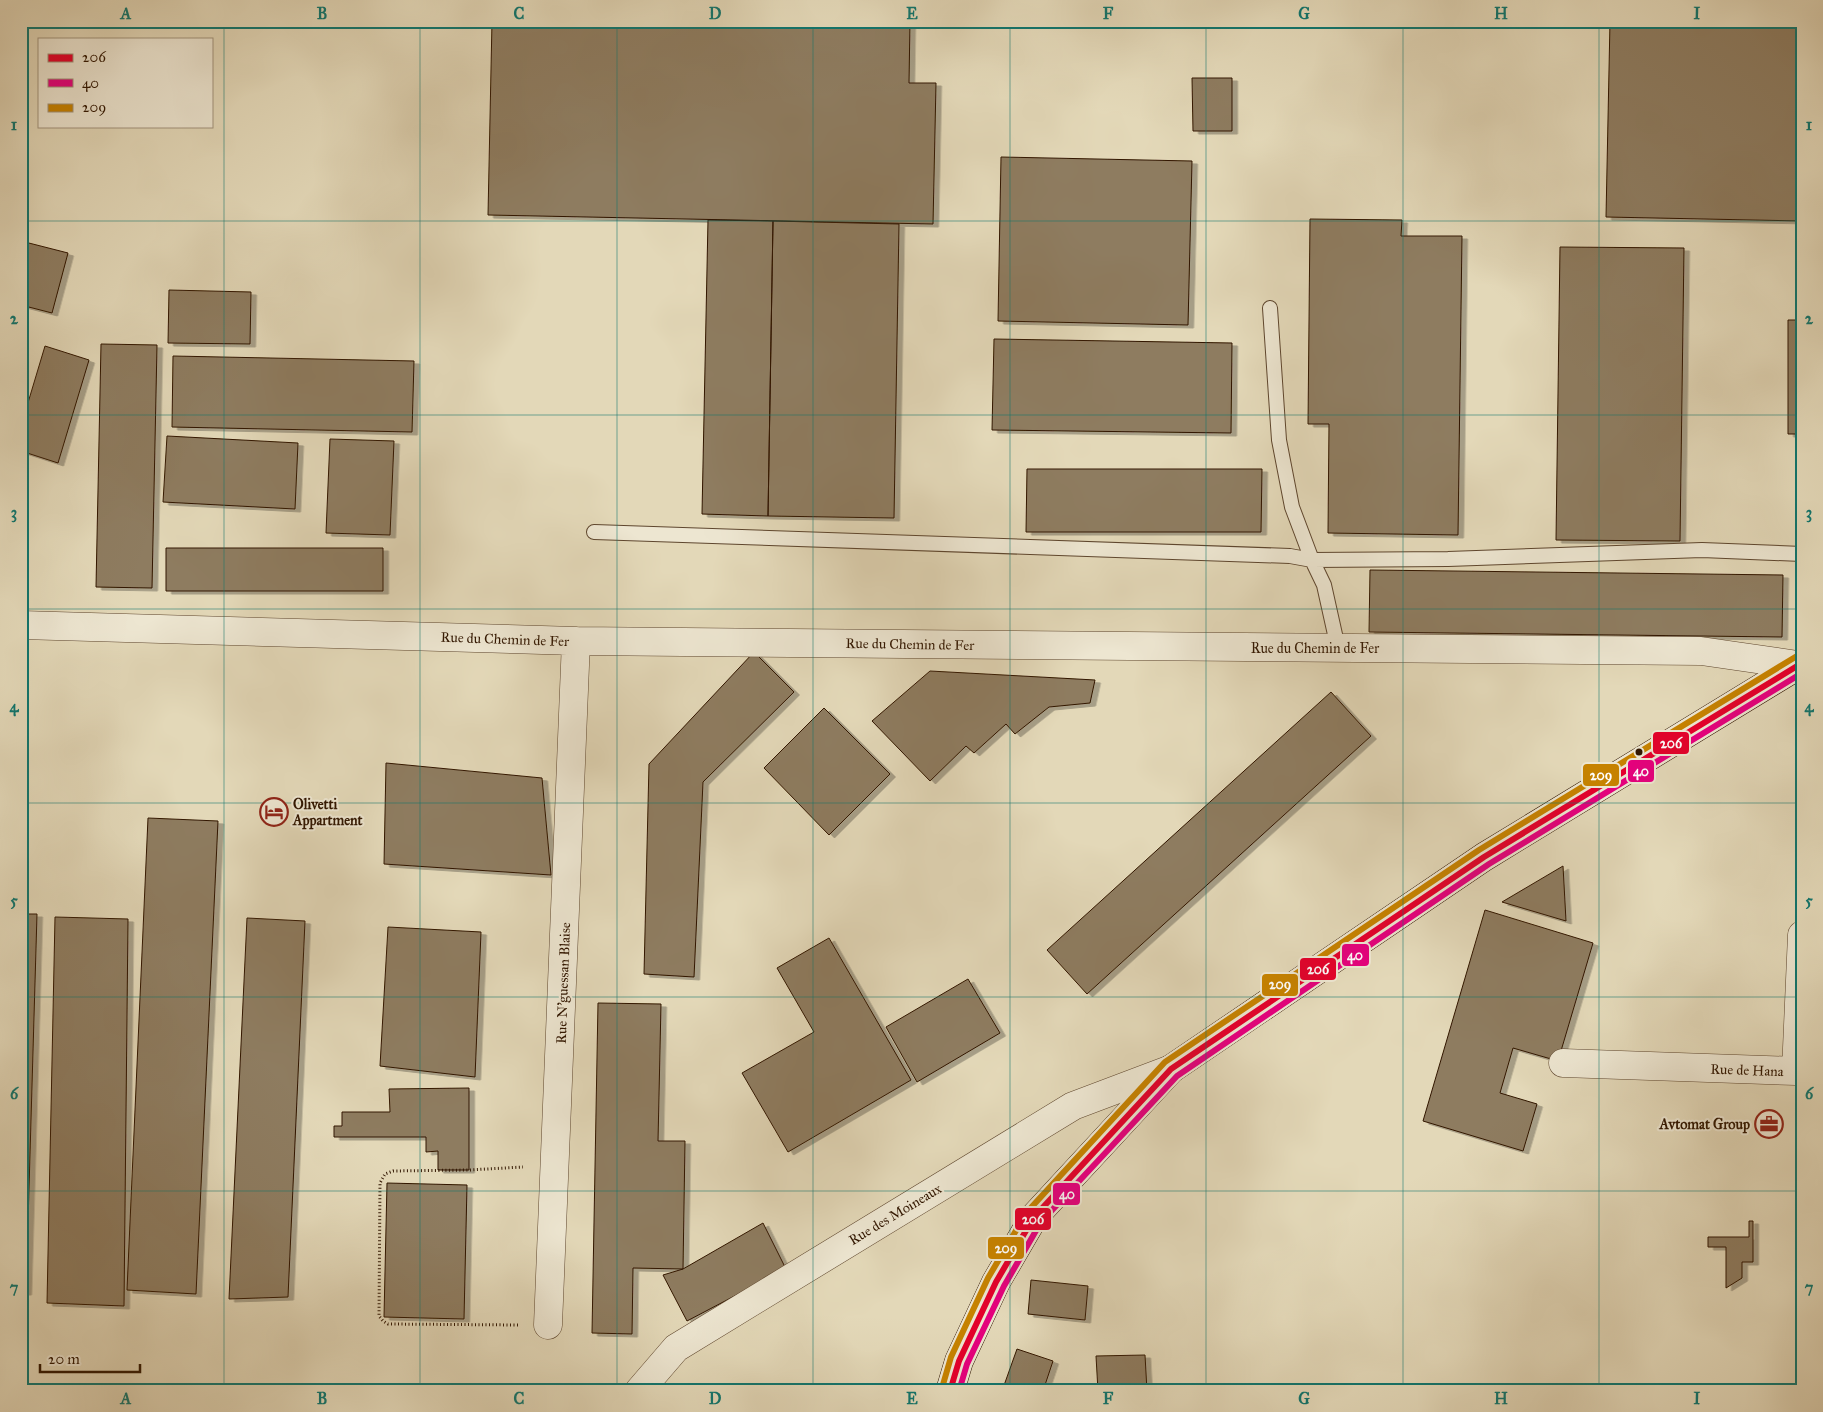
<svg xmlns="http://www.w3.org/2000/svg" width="1823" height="1412" viewBox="0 0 1823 1412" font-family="'IM FELL Great Primer',serif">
	<defs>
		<filter id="shadow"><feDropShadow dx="5.5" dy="3" stdDeviation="0" flood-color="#0004"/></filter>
	</defs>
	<rect width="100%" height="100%" fill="#e3d8b8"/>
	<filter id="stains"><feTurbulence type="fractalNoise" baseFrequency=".004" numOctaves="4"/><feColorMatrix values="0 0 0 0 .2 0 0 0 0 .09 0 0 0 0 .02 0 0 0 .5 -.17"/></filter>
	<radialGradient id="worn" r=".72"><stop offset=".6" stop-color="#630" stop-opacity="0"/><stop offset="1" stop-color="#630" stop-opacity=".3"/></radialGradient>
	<path fill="#8e7b60" stroke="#311600" filter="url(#shadow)" d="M492 21H910L909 83H936L933 224 488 215Z
		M1610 21H1802V221L1606 217Z
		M1192 78H1232V131H1193Z
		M1001 157 1192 161 1188 325 998 321Z
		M1310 219 1402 220 1401 236H1462L1458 535 1328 533 1329 424H1308Z
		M708 220 773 221 768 516 702 514Z
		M773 221 899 224 894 518 768 516Z
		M21 241 68 253 52 313 21 305Z
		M1560 247 1684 248 1680 541 1556 540Z
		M169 290 251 292 250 344 168 343Z
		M1788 320H1802V434H1788Z
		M994 339 1232 343 1231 433 992 430Z
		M101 344 157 345 152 588 96 587Z
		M45 346 89 360 58 463 21 451V426Z
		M173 356 414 361 412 432 172 427Z
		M167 436 298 443 295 509 163 502Z
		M330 439 394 441 390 535 326 533Z
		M1027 469H1262L1261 532H1026Z
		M166 548H383V591H166Z
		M1370 570 1783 575 1782 637 1369 632Z
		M754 652 794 692 703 782 694 977 644 974 649 764Z
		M930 671 1095 680 1090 703 1049 707 1015 734 1006 724 974 753 966 746 930 781 872 721Z
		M1331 692 1371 736 1087 994 1047 950Z
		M824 708 890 774 829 835 764 768Z
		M386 763 542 778 551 875 384 864Z
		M148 818 218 821 196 1294 127 1290Z
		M1563 866 1566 921 1502 902Z
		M1485 910 1593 943 1558 1061 1513 1048 1500 1093 1537 1104 1523 1151 1423 1121Z
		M21 914H37L26 1292H21Z
		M55 917 128 919 124 1306 47 1303Z
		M247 918 305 921 288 1297 229 1299Z
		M388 927 481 932 475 1077 380 1066Z
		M829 938 911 1080 788 1152 742 1073 814 1032 777 968Z
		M968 979 1000 1033 917 1082 886 1027Z
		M598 1003 661 1004 658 1141H685L683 1269 633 1268 632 1334 592 1333Z
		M469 1088V1170H438V1151L426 1152V1137H334V1126H342V1112H390L389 1089Z
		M387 1183 467 1185 464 1319 384 1317Z
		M1749 1221H1753V1262H1742V1278L1726 1288V1247H1708V1237H1749Z
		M763 1223 786 1269 687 1321 663 1275 683 1269Z
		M1031 1280 1088 1286 1085 1320 1028 1314Z
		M1017 1349 1053 1361 1043 1391H1002Z
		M1145 1355 1147 1391H1098L1096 1356Z"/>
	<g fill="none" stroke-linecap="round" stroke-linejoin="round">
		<defs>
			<path id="service" d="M1270 308 1279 440 1292 507 1312 560 1448 559 1702 550 1802 554
				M594 532 1290 556 1312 560 1324 585 1338 648"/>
			<path id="minor" d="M21 625 576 641 1701 651 1798 665
				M1563 1063 1796 1071 1802 935
				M548 1325 576 641
				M639 1391 676 1348 1073 1106 1171 1069"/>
			<path id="secondary" d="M950 1391 959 1361 996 1282 1034 1217 1171 1069 1484 857 1802 663"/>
		</defs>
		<use href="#service" stroke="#5e462e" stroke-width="16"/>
		<use href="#minor" stroke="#5e462e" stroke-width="29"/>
		<use href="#secondary" stroke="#311600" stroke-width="29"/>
		<path stroke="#311600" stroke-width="3" stroke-dasharray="1 2.5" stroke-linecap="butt" d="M518 1325 388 1324 383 1321 379 1316 380 1183 385 1174 393 1171 469 1170 523 1167"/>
		<use href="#service" stroke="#ede6d1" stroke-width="14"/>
		<use href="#minor" stroke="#ede6d1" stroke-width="28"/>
		<use href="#secondary" stroke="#ede6d1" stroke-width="28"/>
		<defs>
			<path id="bus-1" d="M950 1391 959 1361 996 1282 1034 1217 1171 1069 1484 857 1802 663"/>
			<path id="bus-2" d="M959 1391 967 1364 1004 1286 1041 1222 1177 1076 1489 864 1802 673"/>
			<path id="bus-3" d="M942 1388 951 1357 988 1278 1027 1212 1165 1062 1479 850 1797 656"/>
		</defs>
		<use href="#bus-1" stroke="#ede6d1" stroke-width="10"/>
		<use href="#bus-2" stroke="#ede6d1" stroke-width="10"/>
		<use href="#bus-3" stroke="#ede6d1" stroke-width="10"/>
		<use href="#bus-1" stroke="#e4002b" stroke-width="6"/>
		<use href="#bus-2" stroke="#e5007d" stroke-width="6"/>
		<use href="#bus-3" stroke="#c68200" stroke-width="6"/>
	</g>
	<path fill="none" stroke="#0f766e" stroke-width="1" stroke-opacity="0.55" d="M224 21V1391M420 21V1391M617 21V1391M813 21V1391M1010 21V1391M1206 21V1391M1403 21V1391M1599 21V1391M21 221H1802M21 415H1802M21 609H1802M21 803H1802M21 997H1802M21 1191H1802"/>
	<defs>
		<symbol id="hotel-ring" viewBox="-11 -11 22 22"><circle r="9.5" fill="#ede6d1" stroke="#8f2418" stroke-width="1.5"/><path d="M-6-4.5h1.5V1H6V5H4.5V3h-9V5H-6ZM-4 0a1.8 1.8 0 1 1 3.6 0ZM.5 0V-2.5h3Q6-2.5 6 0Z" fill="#8f2418"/></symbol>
		<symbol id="office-ring" viewBox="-11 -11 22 22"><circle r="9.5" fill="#ede6d1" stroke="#8f2418" stroke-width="1.5"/><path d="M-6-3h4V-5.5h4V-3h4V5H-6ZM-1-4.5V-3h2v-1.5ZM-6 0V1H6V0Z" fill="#8f2418"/></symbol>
	</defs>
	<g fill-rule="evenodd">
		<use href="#hotel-ring" x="258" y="796" width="32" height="32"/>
		<use href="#office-ring" x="1753" y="1108" width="32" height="32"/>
	</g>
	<circle fill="#311600" stroke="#ede6d1" stroke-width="2" cx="1639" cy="752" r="4.5"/>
	<g text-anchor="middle" stroke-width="4" stroke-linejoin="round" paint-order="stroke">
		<g font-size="14" fill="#311600" stroke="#ede6d1">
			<text transform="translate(505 639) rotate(2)" y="5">Rue du Chemin de Fer</text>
			<text transform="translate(910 644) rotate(1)" y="5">Rue du Chemin de Fer</text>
			<text x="1315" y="653">Rue du Chemin de Fer</text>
			<text transform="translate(563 983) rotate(-88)" y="5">Rue N'guessan Blaise</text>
			<text transform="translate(1747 1070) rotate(2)" y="5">Rue de Hana</text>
			<text transform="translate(895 1214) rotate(-31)" y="5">Rue des Moineaux</text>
		</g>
		<g font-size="14" font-weight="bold" fill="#311600" stroke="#ede6d1" text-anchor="start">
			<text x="293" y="809">Olivetti<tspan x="293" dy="16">Appartment</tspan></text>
			<text x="1750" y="1129" text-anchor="end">Avtomat Group</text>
		</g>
	</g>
	<g stroke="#ede6d1" stroke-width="2">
		<rect x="1652" y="731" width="38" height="24" rx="5" fill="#e4002b"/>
		<rect x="1627" y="759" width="28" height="24" rx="5" fill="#e5007d"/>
		<rect x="1582" y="763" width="38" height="24" rx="5" fill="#c68200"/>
		<rect x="1341" y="943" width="29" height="24" rx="5" fill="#e5007d"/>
		<rect x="1299" y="957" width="38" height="24" rx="5" fill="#e4002b"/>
		<rect x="1261" y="973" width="38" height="24" rx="5" fill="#c68200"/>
		<rect x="1052" y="1182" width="29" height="24" rx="5" fill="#e5007d"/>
		<rect x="1014" y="1207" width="38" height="24" rx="5" fill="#e4002b"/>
		<rect x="987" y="1236" width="38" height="24" rx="5" fill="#c68200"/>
	</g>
	<g font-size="14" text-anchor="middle" font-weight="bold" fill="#fff">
		<text x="1671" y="748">206</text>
		<text x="1641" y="776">40</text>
		<text x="1601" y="780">209</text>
		<text x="1355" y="960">40</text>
		<text x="1318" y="974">206</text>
		<text x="1280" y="989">209</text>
		<text x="1067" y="1199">40</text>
		<text x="1033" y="1224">206</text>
		<text x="1006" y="1253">209</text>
	</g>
	<rect width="1823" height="1412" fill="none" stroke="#e3d8b8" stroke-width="55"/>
	<rect x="38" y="38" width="175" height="90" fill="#ede6d1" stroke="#a2937d"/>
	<rect x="48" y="54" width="25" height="8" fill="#e4002b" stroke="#a2937d"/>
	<text x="82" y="62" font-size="15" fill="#311600">206</text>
	<rect x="48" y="79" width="25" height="8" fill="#e5007d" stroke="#a2937d"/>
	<text x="82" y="88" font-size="15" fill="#311600">40</text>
	<rect x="48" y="104" width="25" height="8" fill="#c68200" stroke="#a2937d"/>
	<text x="82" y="112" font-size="15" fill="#311600">209</text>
	<path d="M40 1364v8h100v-8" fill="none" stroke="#311600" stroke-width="2.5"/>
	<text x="48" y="1364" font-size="15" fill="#311600" stroke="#ede6d1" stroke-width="4" paint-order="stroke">20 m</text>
	<rect x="28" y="28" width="1768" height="1356" fill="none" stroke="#0f766e" stroke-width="2"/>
	<g font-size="16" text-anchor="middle" font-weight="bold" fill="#0f766e">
		<text x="126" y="19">A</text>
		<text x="322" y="19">B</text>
		<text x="519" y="19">C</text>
		<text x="715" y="19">D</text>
		<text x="912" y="19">E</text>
		<text x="1108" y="19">F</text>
		<text x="1304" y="19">G</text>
		<text x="1501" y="19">H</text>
		<text x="1697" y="19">I</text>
		<text x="14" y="130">1</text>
		<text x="1809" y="130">1</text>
		<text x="14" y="324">2</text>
		<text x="1809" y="324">2</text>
		<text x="14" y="518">3</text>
		<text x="1809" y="518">3</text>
		<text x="14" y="712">4</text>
		<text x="1809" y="712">4</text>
		<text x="14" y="906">5</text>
		<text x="1809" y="906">5</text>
		<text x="14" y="1099">6</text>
		<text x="1809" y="1099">6</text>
		<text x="14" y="1293">7</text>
		<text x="1809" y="1293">7</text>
		<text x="126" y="1404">A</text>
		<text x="322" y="1404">B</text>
		<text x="519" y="1404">C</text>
		<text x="715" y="1404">D</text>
		<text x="912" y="1404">E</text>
		<text x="1108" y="1404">F</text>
		<text x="1304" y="1404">G</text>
		<text x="1501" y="1404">H</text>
		<text x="1697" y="1404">I</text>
	</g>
	<rect width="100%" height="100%" filter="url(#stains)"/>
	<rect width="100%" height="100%" fill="url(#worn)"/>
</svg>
